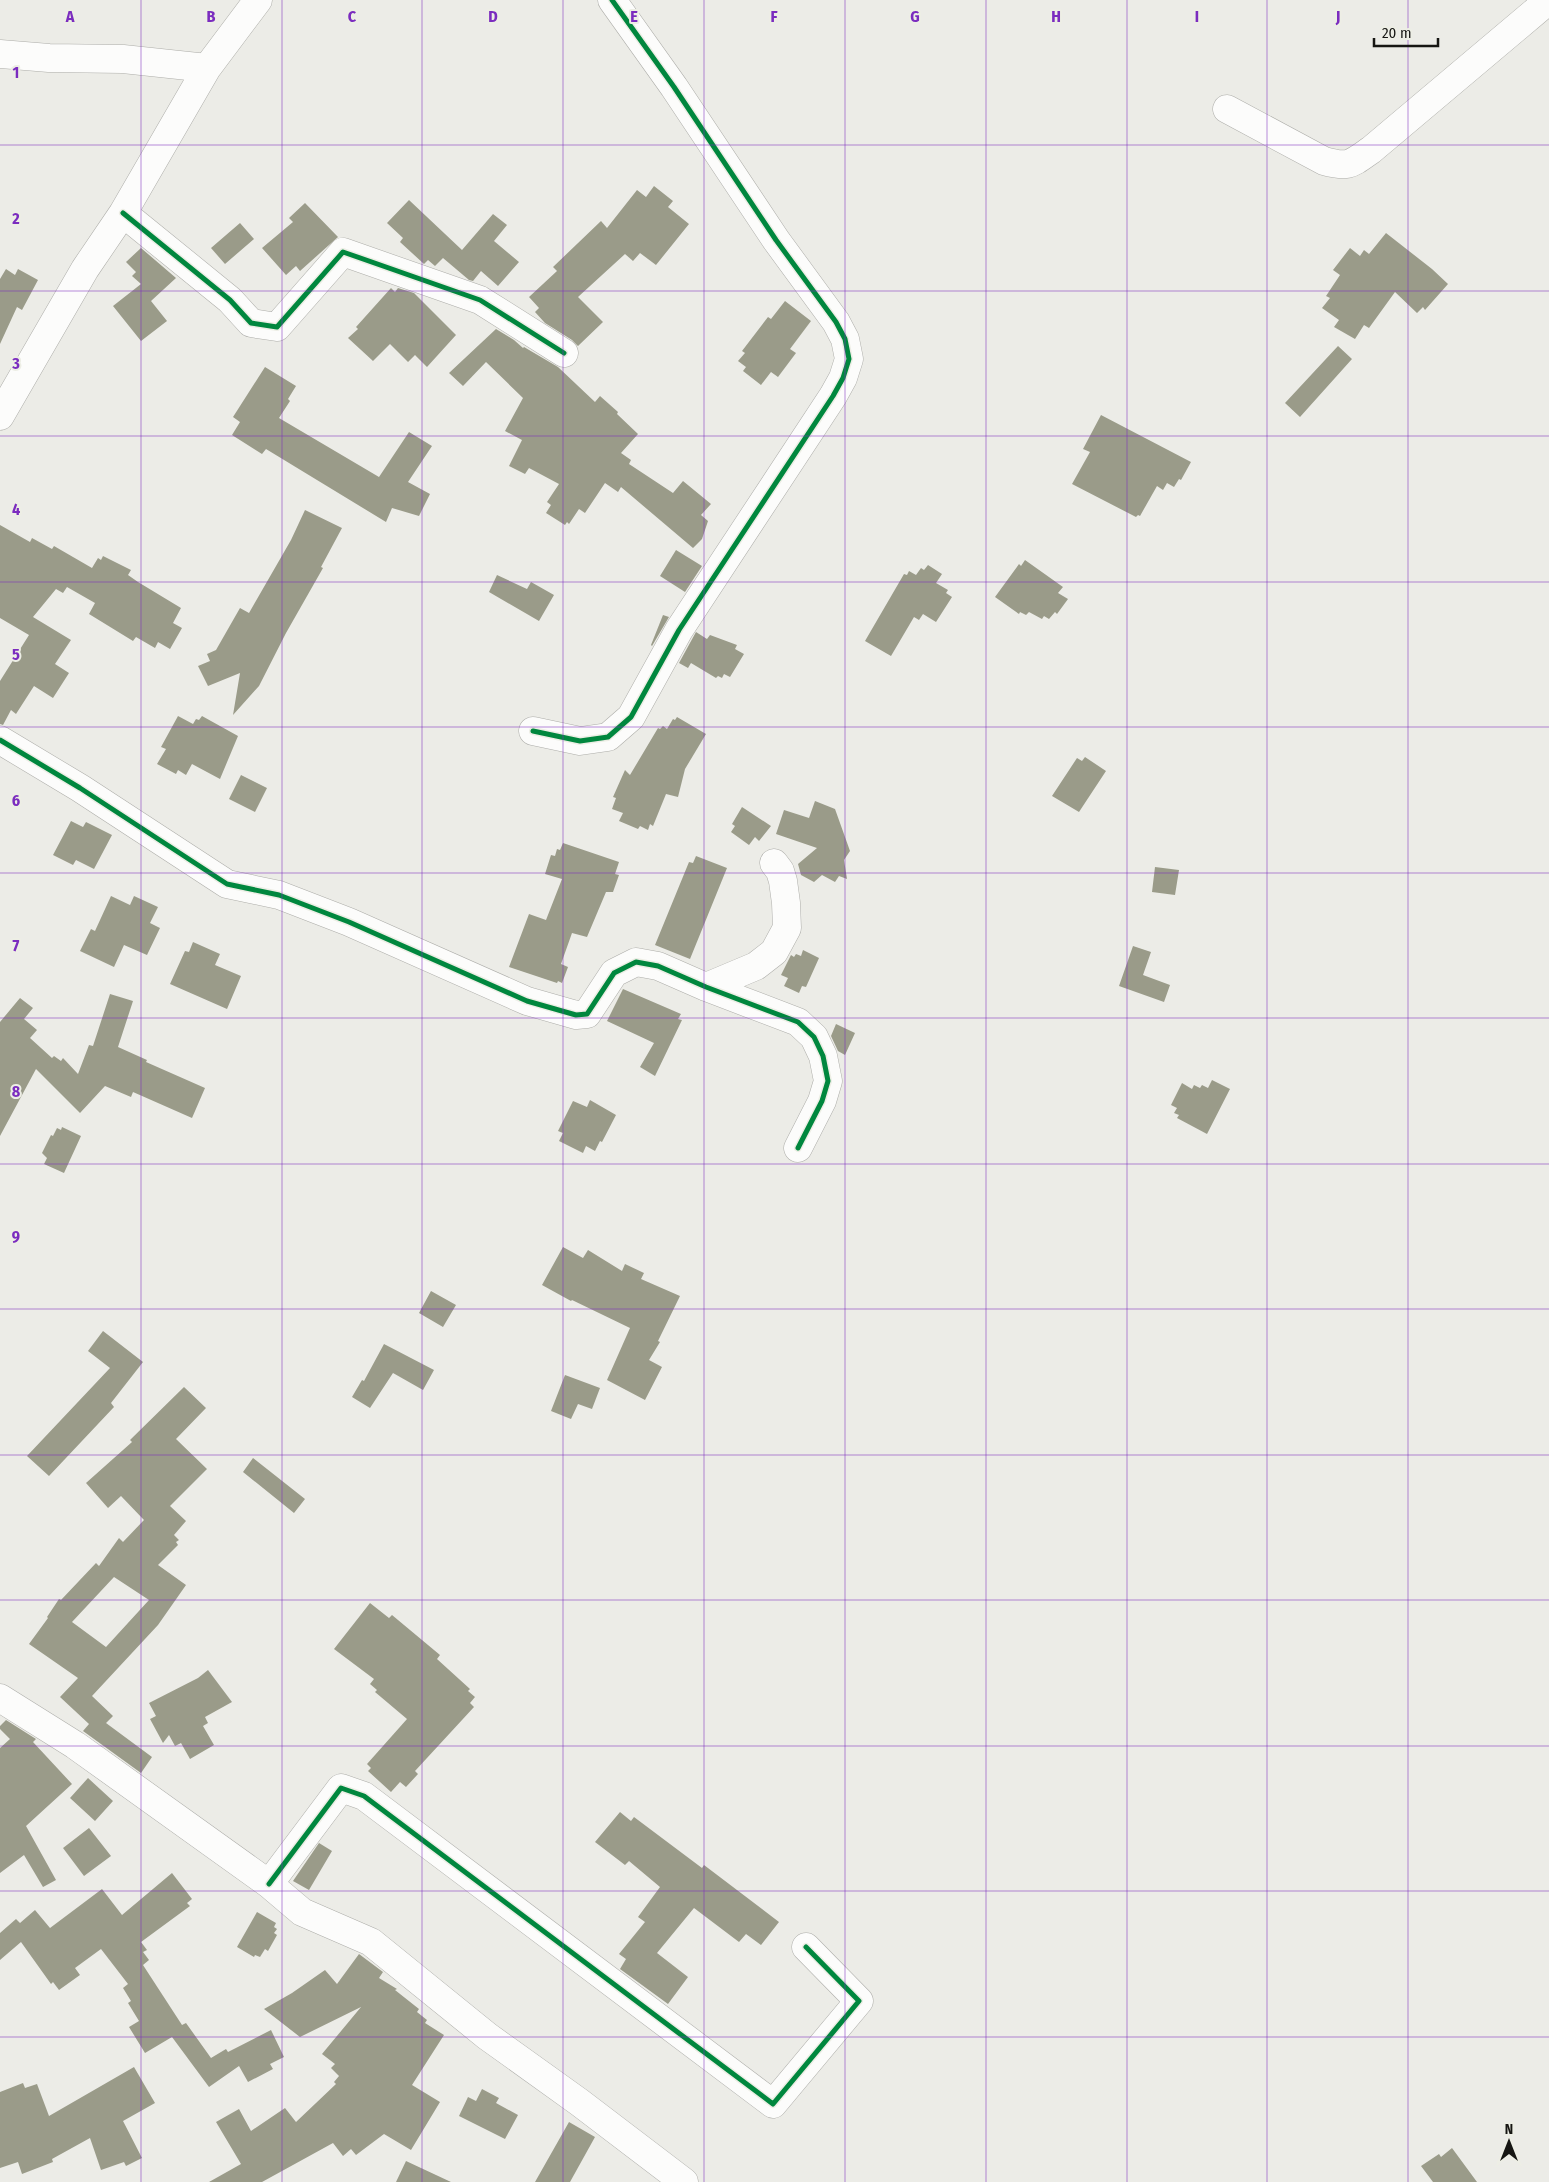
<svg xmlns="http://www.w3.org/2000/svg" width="1549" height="2182" viewBox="0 0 1549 2182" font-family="'Fira Sans Condensed',sans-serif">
	<rect width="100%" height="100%" fill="#ecece7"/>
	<path fill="#9a9b89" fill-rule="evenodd" d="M654 186 673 201 668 207 689 224 656 265 640 253 633 261 625 254 578 297 603 322 578 346 572 340 545 323 535 312 539 308 529 297 557 271 553 267 601 221 607 228 637 190 646 197Z
		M409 200 462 250 493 214 507 225 494 241 519 262 498 286 481 271 473 281 469 280 443 258 435 266 428 260 424 264 400 242 403 238 387 223Z
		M305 203 338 237 300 271 296 266 286 275 262 248 293 222 289 218Z
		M240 223 254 239 225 264 211 248Z
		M1386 233 1432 269 1448 284 1425 310 1423 307 1417 313 1395 292 1369 328 1364 325 1355 339 1334 327 1339 320 1322 308 1330 298 1326 296 1340 275 1333 270 1350 248 1360 256 1364 250 1369 254Z
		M141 248 176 278 151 301 167 321 141 341 113 306 141 284 132 276 136 272 126 262Z
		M6 269 15 275 18 269 38 280 22 310 17 307 0 344V279Z
		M391 288 395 292 398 288 414 293 456 335 427 367 415 355 408 362 390 344 373 361 348 338 358 329 356 327Z
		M785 301 811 321 790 349 796 353 778 377 771 372 761 385 743 371 746 367 738 361 745 353 742 351 768 317 771 319Z
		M496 329 514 340 523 348 524 347 558 367 595 402 600 396 618 412 617 414 638 434 621 453 631 460 629 464 673 493 683 481 711 504 701 515 708 521 702 539 693 548 621 487 618 492 605 483 585 513 579 509 569 524 567 522 565 525 546 513 551 505 547 502 559 484 529 468 525 474 509 466 522 440 505 431 523 398 486 362 463 386 449 373Z
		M1338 346 1352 359 1300 417 1285 403Z
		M265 367 296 386 288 399 290 401 279 418 379 477 409 432 432 446 408 482 430 494 419 516 392 508 386 522 266 449 262 454 232 435 240 422 233 417Z
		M1101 415 1191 462 1181 480 1179 479 1174 487 1167 483 1163 490 1157 486 1140 516 1138 515 1136 517 1072 484 1090 452 1083 449Z
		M305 510 342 528 321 567 323 568 286 633 259 686 233 715 240 673 208 686 198 666 210 661 207 654 216 650 240 608 249 613 291 540Z
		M0 525 30 542 32 538 52 549 54 546 92 568 98 558 101 560 103 556 131 570 128 575 138 582 181 608 173 623 182 628 170 649 158 642 155 648 136 637 133 641 89 614 95 603 67 587 63 593 56 589 33 617 71 640 55 664 69 673 53 698 34 686 16 714 11 710 3 725 0 724V681L29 635 0 618Z
		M676 550 702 566 685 592 660 576Z
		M1025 560 1063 587 1058 593 1068 599 1057 614 1055 612 1049 619 1044 616 1042 619 1029 612 1026 615 1020 612 1019 614 995 597 1019 564 1021 566Z
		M928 565 942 574 936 583 948 590 946 593 952 597 936 622 923 614 919 620 914 617 891 656 865 641 904 574 907 575 909 571 916 575 921 568 924 570Z
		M497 575 527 589 531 582 554 595 539 621 489 592Z
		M663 615 669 617 652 646 651 645Z
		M696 632 707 639 710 635 737 645 735 649 744 654 730 677 724 674 722 678 718 676 716 678 691 663 688 668 679 663Z
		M178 716 193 724 196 719 199 720 202 716 238 736 220 779 192 764 186 775 178 770 176 774 157 764 166 749 161 747Z
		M677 717 706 734 685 769 678 797 666 794 653 826 650 824 648 830 640 826 638 829 619 821 623 813 612 809 616 798 613 797 625 770 630 775 658 728 660 729 663 726 667 729 673 719 675 720Z
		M1085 757 1106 771 1079 812 1052 796 1077 758 1082 761Z
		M241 775 267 788 255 812 229 799Z
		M815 801 835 809 850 851 844 860 847 879 839 876 835 882 822 875 814 882 801 875 798 864 817 848 776 834 784 810 809 818Z
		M742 807 771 826 759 841 755 837 749 845 731 832 735 826 732 824Z
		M71 821 83 827 86 822 112 835 94 869 76 860 73 865 53 855Z
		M563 843 619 862 615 874 619 875 613 892H606L587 937 572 933 561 964 568 967 562 983 558 981 557 983 509 967 529 914 546 920 562 879 545 874 551 855 555 856 557 849 560 850Z
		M696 856 727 868 690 959 655 945 689 862 693 863Z
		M1155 867 1179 870 1175 895 1152 892Z
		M111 896 130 905 134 896 158 907 150 923 160 928 147 955 124 945 114 967 80 951 91 929 95 931Z
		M193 942 220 954 215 965 241 976 227 1009 170 984 185 951 189 952Z
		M1133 946 1151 952 1143 975 1170 985 1164 1002 1119 986Z
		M803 950 819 958 806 987 802 986 799 993 784 986 788 978 781 975 791 955 794 957 796 954 801 956Z
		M623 989 681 1014 678 1019 682 1020 655 1076 640 1067 654 1043 607 1021Z
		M110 994 133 1001 118 1047 147 1060 146 1062 205 1088 192 1118 133 1092 131 1097 105 1086 80 1113 36 1069 0 1136V1022L20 998 33 1008 24 1019 37 1030 30 1038 52 1058 54 1056 61 1061 63 1058 78 1074 89 1045 93 1046Z
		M836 1024 855 1033 845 1055 838 1051 831 1036Z
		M1212 1080 1230 1089 1207 1134 1177 1118 1179 1115 1174 1113 1177 1108 1171 1105 1182 1083 1192 1089 1194 1085 1200 1088 1202 1085 1208 1088Z
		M590 1100 616 1115 602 1142 600 1141 595 1151 586 1146 583 1153 559 1141 563 1133 558 1131 573 1101 587 1107Z
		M62 1127 81 1136 64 1173 44 1164 47 1158 42 1153 51 1135 53 1136 57 1128 61 1130Z
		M563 1247 583 1258 588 1250 622 1271 625 1264 644 1273 641 1279 680 1296 658 1341 660 1342 649 1360 662 1367 645 1400 607 1380 630 1328 572 1300 571 1301 542 1285Z
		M431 1291 456 1305 443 1327 419 1313Z
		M103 1331 143 1362 111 1403 114 1407 49 1476 27 1456 110 1368 88 1351Z
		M384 1344 434 1370 423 1390 393 1373 370 1408 352 1397 362 1380 364 1381Z
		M565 1375 600 1388 592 1409 578 1404 571 1419 551 1411Z
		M184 1387 206 1408 176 1439 207 1469 170 1506 186 1521 174 1535 179 1540 176 1542 178 1545 158 1565 186 1585 158 1625 92 1696 113 1716 106 1723 152 1757 141 1773 83 1731 89 1724 60 1697 78 1678 29 1644 48 1618 47 1617 59 1599 61 1600 96 1563 99 1566 119 1538 123 1542 144 1520 121 1496 108 1508 86 1483 132 1442 130 1440ZM114 1577 149 1600 106 1647 72 1622Z
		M253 1458 305 1499 294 1513 243 1472Z
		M370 1603 389 1618 392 1615 440 1655 437 1659 470 1689 468 1691 475 1697 470 1703 474 1707 415 1771 418 1774 406 1787 400 1782 391 1792 368 1771 371 1768 367 1764 407 1719 375 1692 377 1690 370 1684 374 1679 334 1649Z
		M208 1670 232 1702 205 1717 208 1723 203 1726 214 1745 190 1759 181 1743 175 1746 169 1735 163 1743 150 1719 156 1716 149 1703 198 1678Z
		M6 1720 36 1739 33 1742 72 1784 26 1826 56 1880 43 1887 24 1855 0 1873V1748L10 1739 0 1729V1726Z
		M88 1778 113 1801 95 1821 70 1798Z
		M620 1812 631 1821 634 1817 702 1868 704 1865 779 1922 761 1945 746 1934 739 1942 694 1908 657 1953 688 1977 668 2004 620 1969 626 1959 619 1954 645 1922 638 1917 660 1887 629 1861 625 1865 595 1842Z
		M89 1828 111 1856 84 1876 63 1848Z
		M319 1843 332 1851 309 1890 293 1881Z
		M172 1873 192 1899 187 1903 190 1906 141 1942 147 1950 143 1952 149 1960 143 1965 182 2025 186 2023 211 2058 226 2049 228 2052 271 2030 284 2057 270 2064 273 2069 248 2082 239 2066 209 2087 172 2037 145 2053 129 2027 139 2021 128 2003 131 2001 123 1988 128 1984 101 1949 75 1968 80 1975 59 1990 53 1982 51 1984 21 1942 0 1960V1933L16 1919 20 1923 35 1910 50 1928 102 1889 122 1915Z
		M257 1912 276 1923 274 1927 277 1929 274 1933 277 1935 268 1951 265 1949 260 1957 255 1955 254 1957 237 1947Z
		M359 1954 383 1972 379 1978 397 1989 395 1990 419 2009 417 2012 427 2020 425 2023 444 2035 412 2085 440 2102 411 2150 384 2134 356 2155 351 2149 343 2156 333 2143 262 2182H209L241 2164 216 2122 239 2109 251 2131 285 2108 296 2122 336 2084 334 2082 339 2076 331 2068 335 2064 322 2054 361 2007 300 2037 264 2009 292 1993 325 1970 337 1984Z
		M134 2067 155 2103 123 2121 142 2158 126 2166 124 2162 101 2170 90 2138 52 2159 53 2162 22 2174 18 2162 0 2168V2092L23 2083 25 2088 37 2084 49 2116Z
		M482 2089 499 2098 496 2103 518 2115 505 2139 459 2116 468 2097 476 2101Z
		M569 2122 595 2137 570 2182H535Z
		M1452 2148 1477 2182H1433L1421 2166 1439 2154 1441 2157Z
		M406 2161 451 2182H396Z"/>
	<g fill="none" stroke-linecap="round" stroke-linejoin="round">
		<defs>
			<path id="minor" d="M0 54 49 58 123 59 207 68
				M1227 109 1324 161C1349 168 1351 164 1371 150L1549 0
				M123 213 230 300 251 323 277 327 343 252 480 300 564 353
				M0 416 85 269 123 213 207 68 258 0
				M533 731 580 741 608 737 631 717 679 630 833 396 843 378 849 359 845 339 836 322 776 240 674 87 612 0
				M0 740 80 788 227 884 279 895 349 922 527 1001 576 1015 587 1014 614 973 636 962 658 966 706 987 798 1022 814 1037 823 1056 828 1081 822 1101 798 1148
				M706 987 756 966 774 952 787 928 786 903 783 881 780 871 774 863
				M0 1698 75 1745 269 1884 302 1912 371 1942 487 2036 579 2102 684 2182
				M269 1884 341 1788 364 1796 773 2104 859 2001 806 1947"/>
		</defs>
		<use href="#minor" stroke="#adada9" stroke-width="29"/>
		<use href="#minor" stroke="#fcfcfb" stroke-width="28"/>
		<defs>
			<path id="cycleway" d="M123 213 230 300 251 323 277 327 343 252 480 300 564 353
				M533 731 580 741 608 737 631 717 679 630 833 396 843 378 849 359 845 339 836 322 776 240 674 87 612 0
				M0 740 80 788 227 884 279 895 349 922 527 1001 576 1015 587 1014 614 973 636 962 658 966 706 987 798 1022 814 1037 823 1056 828 1081 822 1101 798 1148
				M269 1884 341 1788 364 1796 773 2104 859 2001 806 1947"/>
		</defs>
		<use href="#cycleway" stroke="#edeee5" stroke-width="8"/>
		<use href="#cycleway" stroke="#00873e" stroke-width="5"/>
	</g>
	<path fill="none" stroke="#7b2cbf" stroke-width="1" stroke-opacity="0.55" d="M141 0V2182M282 0V2182M422 0V2182M563 0V2182M704 0V2182M845 0V2182M986 0V2182M1127 0V2182M1267 0V2182M1408 0V2182M0 145H1549M0 291H1549M0 436H1549M0 582H1549M0 727H1549M0 873H1549M0 1018H1549M0 1164H1549M0 1309H1549M0 1455H1549M0 1600H1549M0 1746H1549M0 1891H1549M0 2037H1549"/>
	<g font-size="16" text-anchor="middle" font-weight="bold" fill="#7b2cbf" stroke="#edeee5" stroke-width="4" stroke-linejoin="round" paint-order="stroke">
		<text x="70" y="22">A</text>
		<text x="211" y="22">B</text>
		<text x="352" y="22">C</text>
		<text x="493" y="22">D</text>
		<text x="634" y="22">E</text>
		<text x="774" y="22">F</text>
		<text x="915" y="22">G</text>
		<text x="1056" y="22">H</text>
		<text x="1197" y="22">I</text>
		<text x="1338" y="22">J</text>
		<text x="16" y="78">1</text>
		<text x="16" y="224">2</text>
		<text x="16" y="369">3</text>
		<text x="16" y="515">4</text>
		<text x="16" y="660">5</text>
		<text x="16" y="806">6</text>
		<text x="16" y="951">7</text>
		<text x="16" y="1097">8</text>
		<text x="16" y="1242">9</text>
	</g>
	<g transform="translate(1509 2142)" stroke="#edeee5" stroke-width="4" paint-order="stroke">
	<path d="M0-4L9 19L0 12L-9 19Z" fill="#161613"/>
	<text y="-8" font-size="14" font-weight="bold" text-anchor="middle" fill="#161613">N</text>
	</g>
	<path d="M1374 38v8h64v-8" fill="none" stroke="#161613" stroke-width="2.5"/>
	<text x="1382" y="38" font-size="15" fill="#161613" stroke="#edeee5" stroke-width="4" paint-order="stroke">20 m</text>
</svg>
